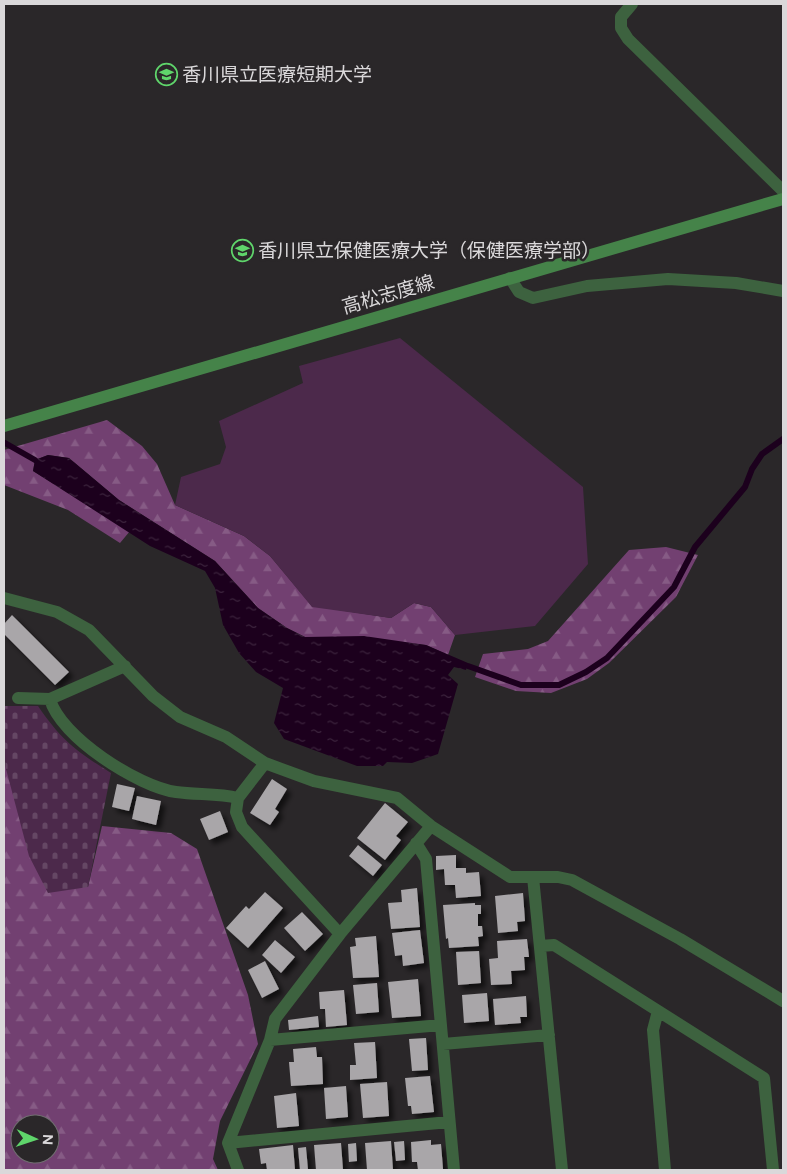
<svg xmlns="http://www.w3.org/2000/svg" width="787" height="1174" viewBox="0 0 787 1174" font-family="Figtree,'Noto Sans JP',sans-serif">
	<defs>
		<pattern id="forest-firs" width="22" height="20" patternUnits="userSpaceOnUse" patternTransform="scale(1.25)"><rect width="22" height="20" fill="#724071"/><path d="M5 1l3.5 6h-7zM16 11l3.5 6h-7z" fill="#865b85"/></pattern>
		<pattern id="cemetery-stones" width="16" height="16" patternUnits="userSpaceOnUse" patternTransform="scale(1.25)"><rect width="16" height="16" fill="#4c294b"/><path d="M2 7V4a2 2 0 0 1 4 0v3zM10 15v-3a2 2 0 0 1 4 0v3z" fill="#654764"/></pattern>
		<pattern id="water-ripples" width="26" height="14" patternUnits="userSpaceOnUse" patternTransform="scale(1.25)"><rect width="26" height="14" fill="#1c001d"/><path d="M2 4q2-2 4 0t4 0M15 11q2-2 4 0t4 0" fill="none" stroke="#3c243d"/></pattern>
		<filter id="shadow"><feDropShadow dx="4.5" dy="4.5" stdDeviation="2.5" flood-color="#0009"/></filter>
	</defs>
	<rect width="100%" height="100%" fill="#2a2729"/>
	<path fill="url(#forest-firs)" fill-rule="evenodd" d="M107 420 142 446 157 464 175 505 244 536 270 556 312 606 391 618 414 603 431 607 455 635 448 655 426 645 333 637H305L287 628 258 608 215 561 119 500 69 458 48 455 35 460 33 471 130 531 120 543 68 510 4 485V450Z
		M666 547 698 555 676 597 609 663 587 679 551 693 516 691 475 677 483 654 528 649 548 641 629 550Z
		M4 749 6 769 88 887 102 826 171 833 197 849 248 995 258 1044 220 1121 213 1159 218 1170H4ZM20 1124H50V1154H20Z"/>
	<path fill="url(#cemetery-stones)" d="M4 706H38C62 741 76 751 111 773L88 887 48 893 29 856 6 769 4 749Z"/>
	<path fill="#4c294b" d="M400 338 583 487 588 564 535 626 455 635 431 607 414 603 391 618 312 607 270 556 244 536 175 505 181 477 220 464 226 447 219 421 303 383 299 366Z"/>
	<path fill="url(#water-ripples)" d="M48 455 69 458 119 500 215 561 258 608 287 628 305 637 364 636 426 645 468 663 466 670 454 667 448 675 458 684 438 754 412 763 387 762 383 766H357L284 739 274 723 283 688 256 672 239 653 223 625 215 588 205 571 150 546 33 471 35 460Z"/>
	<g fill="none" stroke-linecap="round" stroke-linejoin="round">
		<path stroke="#1c001d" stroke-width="6" d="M5 443 35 460
			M468 666 521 685H559L586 672 607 658 674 587 695 547 745 487 752 469 762 454 783 439"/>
	</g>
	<path fill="#a9a6a9" filter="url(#shadow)" d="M12 615 69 672 55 685 4 634V624Z
		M272 779 287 789 275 809 279 812 270 825 250 813Z
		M117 784 135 788 129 811 112 807Z
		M137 796 161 801 156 825 132 819Z
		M385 803 408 822 396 836 401 840 385 860 357 838Z
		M220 811 228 832 209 840 200 819Z
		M358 845 382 865 373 876 349 856Z
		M456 855V868H466V873L479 872 481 896 456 898 455 885H445L444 869 436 870V856Z
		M417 888 420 927 391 929 388 903 402 902 401 890Z
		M265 892 283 908 248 948 226 928 246 906 249 909Z
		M523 893 525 921 517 922 518 931 498 933 495 896Z
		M475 903V905H481V914H478V926H482L483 936 478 937 479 946 449 948 448 938 446 939 443 905Z
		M302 912 323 934 305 951 284 928Z
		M420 930 424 963 403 966 402 955 395 956 392 933Z
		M376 936 379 977 353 978 350 947 356 946 355 938Z
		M527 939 529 957H524L525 970 511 971 512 984 491 985 489 959 498 958 497 941Z
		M275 940 295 957 281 973 262 955Z
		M479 951 481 983 458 985 456 952Z
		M265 961 279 989 262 998 248 970Z
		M418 979 421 1016 392 1018 388 982Z
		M377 983 379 1012 356 1014 353 985Z
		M344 990 347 1025 326 1027 325 1009H320L319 992Z
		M487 993 489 1021 464 1023 462 995Z
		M526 996 527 1017H520L521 1023 495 1025 493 999Z
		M318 1016 319 1027 289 1030 288 1020Z
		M426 1038 428 1070 412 1071 409 1039Z
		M375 1042 377 1078 350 1080V1065H356L354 1043Z
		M316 1047 317 1057H322L323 1084 291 1086 289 1062H294L293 1049Z
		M430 1076 434 1112 412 1114 411 1106H408L405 1078Z
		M387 1082 389 1116 363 1118 360 1084Z
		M346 1086 348 1117 326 1119 324 1088Z
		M296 1093 299 1126 277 1128 274 1096Z
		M431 1140V1145L441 1144 443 1169 418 1170 417 1162H412L411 1142Z
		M391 1141 393 1170H367L365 1143Z
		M404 1141 405 1160 396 1161 394 1142Z
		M341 1143 343 1170H316L314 1145Z
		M356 1143 357 1161 349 1162 348 1144Z
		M293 1145 295 1170H267L266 1163 261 1164 259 1149Z
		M306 1147 308 1170H300L298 1148Z"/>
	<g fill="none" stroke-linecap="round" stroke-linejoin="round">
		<path stroke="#3d623f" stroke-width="12" d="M632 4 621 17V28L628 39 783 191
			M510 278 519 292 533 298 587 286 668 279 736 283 783 291
			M4 598 57 612 89 630 153 696 180 717 226 737 265 763 314 781 397 798 431 826 510 877H558L572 880 680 939 783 1001
			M18 698 50 699C60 737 139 787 176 792 197 795 218 793 238 798
			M50 699 125 666
			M265 763 238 798 236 812 242 827 340 934
			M416 843 426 859 454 1170
			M533 877 562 1170
			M540 946 554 945 764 1078 773 1170
			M658 1011 653 1030 665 1170
			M270 1040 441 1025
			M443 1044 549 1035
			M228 1143 449 1122
			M238 1170 228 1143 270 1040 275 1019 340 934 431 826"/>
		<path stroke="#458349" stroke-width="12" d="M4 426 783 199"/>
	</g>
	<defs>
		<symbol id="university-ring" viewBox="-11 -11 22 22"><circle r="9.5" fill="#2a2729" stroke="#5fd56b" stroke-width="1.5"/><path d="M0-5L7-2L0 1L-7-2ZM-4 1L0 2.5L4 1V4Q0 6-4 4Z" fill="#5fd56b"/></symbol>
	</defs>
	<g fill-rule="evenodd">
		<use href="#university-ring" x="154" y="62" width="25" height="25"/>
		<use href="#university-ring" x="230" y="238" width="25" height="25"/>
	</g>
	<g text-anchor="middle" stroke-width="5" stroke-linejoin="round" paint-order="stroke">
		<g font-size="19" fill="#dad8da" stroke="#2a2729" text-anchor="start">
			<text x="182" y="81">香川県立医療短期大学</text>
			<text x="258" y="257">香川県立保健医療大学（保健医療学部）</text>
		</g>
		<g font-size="19" fill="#dad8da" stroke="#2a2729">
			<text transform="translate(388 294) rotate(-16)" y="7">高松志度線</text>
		</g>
	</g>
	<rect width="787" height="1174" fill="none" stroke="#dad8da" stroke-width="10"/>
	<g transform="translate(35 1139) rotate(93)"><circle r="24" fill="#2a2729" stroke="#706e70"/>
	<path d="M0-4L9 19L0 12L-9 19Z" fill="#5fd56b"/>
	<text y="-8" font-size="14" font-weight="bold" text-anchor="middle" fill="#dad8da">N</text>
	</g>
</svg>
